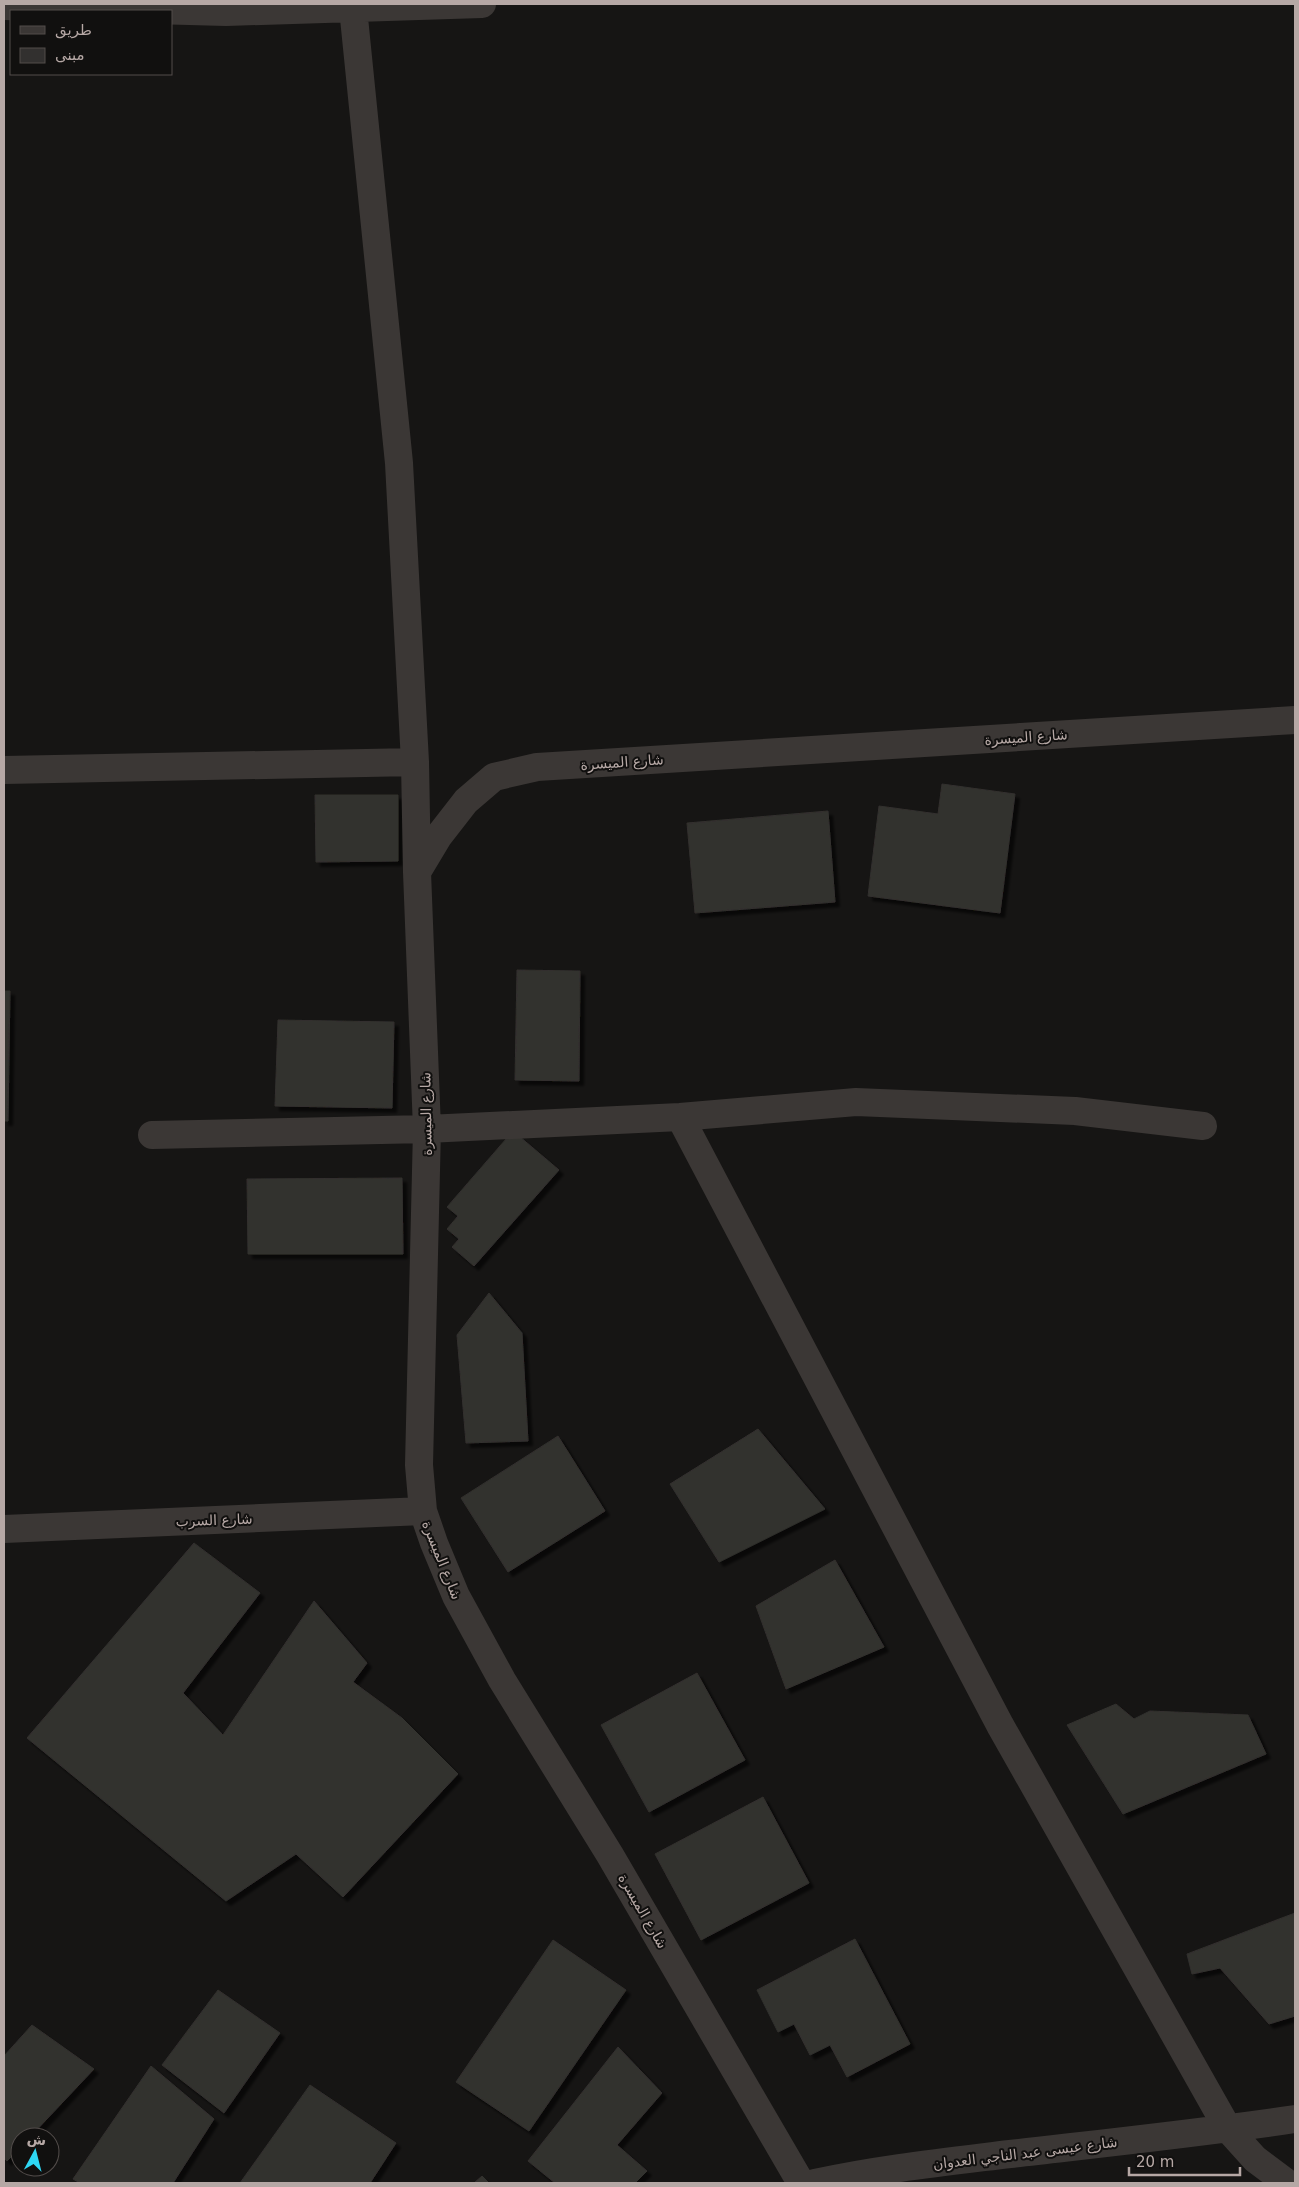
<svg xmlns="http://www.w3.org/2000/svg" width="1299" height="2187" viewBox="0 0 1299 2187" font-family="'DejaVu Sans','Noto Naskh Arabic',sans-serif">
	<defs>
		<filter id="shadow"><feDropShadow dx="4.5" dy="4.5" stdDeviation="1" flood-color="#0009"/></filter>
	</defs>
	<rect width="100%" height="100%" fill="#161514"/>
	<path fill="#32302f" stroke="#32302e" filter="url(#shadow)" d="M942 784 1015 794 1000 913 868 896 879 806 938 814Z
		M315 795H398V861L316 862Z
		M828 811 835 902 695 913 687 823Z
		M517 970 580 971 579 1081 515 1080Z
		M4 991H10L8 1121H4Z
		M278 1020 394 1022 392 1108 275 1106Z
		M513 1131 559 1170 474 1266 452 1247 459 1239 447 1229 458 1216 447 1207Z
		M402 1178 403 1254H248L247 1179Z
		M489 1293 522 1333 528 1441 466 1443 457 1335Z
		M758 1429 825 1509 719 1562 670 1484Z
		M558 1436 605 1511 508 1572 461 1498Z
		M194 1543 260 1593 183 1693 223 1735 314 1601 367 1663 353 1682 402 1718 458 1774 343 1897 296 1854 226 1901 27 1738Z
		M835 1560 884 1647 786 1689 756 1606Z
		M697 1673 745 1760 649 1812 601 1725Z
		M1116 1704 1134 1719 1150 1711 1248 1715 1266 1754 1123 1814 1067 1725Z
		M763 1797 809 1883 701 1940 655 1854Z
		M1295 1913V2016L1269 2024 1220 1968 1192 1974 1187 1954Z
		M855 1939 910 2044 847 2077 830 2045 810 2055 794 2024 778 2032 757 1990Z
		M553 1940 626 1990 529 2131 456 2082Z
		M218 1990 280 2033 224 2113 162 2065Z
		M32 2025 94 2069 30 2137H20V2148L7 2161 4 2158V2056Z
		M618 2047 662 2093 617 2145 647 2171 635 2183H555L528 2161Z
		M151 2066 214 2119 173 2183H80L73 2179Z
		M310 2085 396 2143 370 2183H240Z
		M482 2176 489 2183H474Z"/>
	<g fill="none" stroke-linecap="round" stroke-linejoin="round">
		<path stroke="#3b3735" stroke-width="28" d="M4 6 226 12 482 4
			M353 8 399 463 415 762 417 872
			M4 770 415 762
			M680 1117 1000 1725 1228 2129 1255 2159 1287 2183
			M152 1135 427 1129 680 1117 856 1102 1075 1111 1203 1126
			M4 1529 423 1511
			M801 2183 610 1855 502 1680 456 1596 434 1543 423 1511 419 1465 427 1129 417 872 438 837 466 801 494 777 537 767 1295 720
			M815 2183C879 2169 945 2162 1010 2154 1105 2143 1200 2133 1295 2119"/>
	</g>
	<g text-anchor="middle" stroke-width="4" stroke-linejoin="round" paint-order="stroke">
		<g font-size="14" fill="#b6a8a5" stroke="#11100f">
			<text transform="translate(1026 737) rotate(-4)" y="5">شارع الميسرة</text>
			<text transform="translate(622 762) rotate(-4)" y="5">شارع الميسرة</text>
			<text transform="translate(426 1114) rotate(-91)" y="5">شارع الميسرة</text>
			<text transform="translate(214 1520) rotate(-2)" y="5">شارع السرب</text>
			<text transform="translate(442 1560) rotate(68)" y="5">شارع الميسرة</text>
			<text transform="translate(643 1911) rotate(60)" y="5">شارع الميسرة</text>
			<text transform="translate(1025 2153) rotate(-7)" y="5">شارع عيسى عبد الناجي العدوان</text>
		</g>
	</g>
	<rect width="1299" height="2187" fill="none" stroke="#b6a8a5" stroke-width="10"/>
	<rect x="10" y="10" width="162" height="65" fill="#11100f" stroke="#534d4b"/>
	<rect x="20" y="26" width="25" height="8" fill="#3b3735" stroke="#534d4b"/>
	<text x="55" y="35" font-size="15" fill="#b6a8a5">طريق</text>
	<rect x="20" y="48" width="25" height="15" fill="#32302f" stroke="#534d4b"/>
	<text x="55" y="60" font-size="15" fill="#b6a8a5">مبنى</text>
	<g transform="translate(35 2152) rotate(7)"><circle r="24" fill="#11100f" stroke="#534d4b"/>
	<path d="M0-4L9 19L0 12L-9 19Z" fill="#2ed7f4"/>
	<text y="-8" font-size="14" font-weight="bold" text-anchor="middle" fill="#b6a8a5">ش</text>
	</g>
	<path d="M1129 2167v8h111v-8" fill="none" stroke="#b6a8a5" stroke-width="2.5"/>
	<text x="1136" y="2167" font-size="15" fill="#b6a8a5" stroke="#11100f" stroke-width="4" paint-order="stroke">20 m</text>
</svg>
